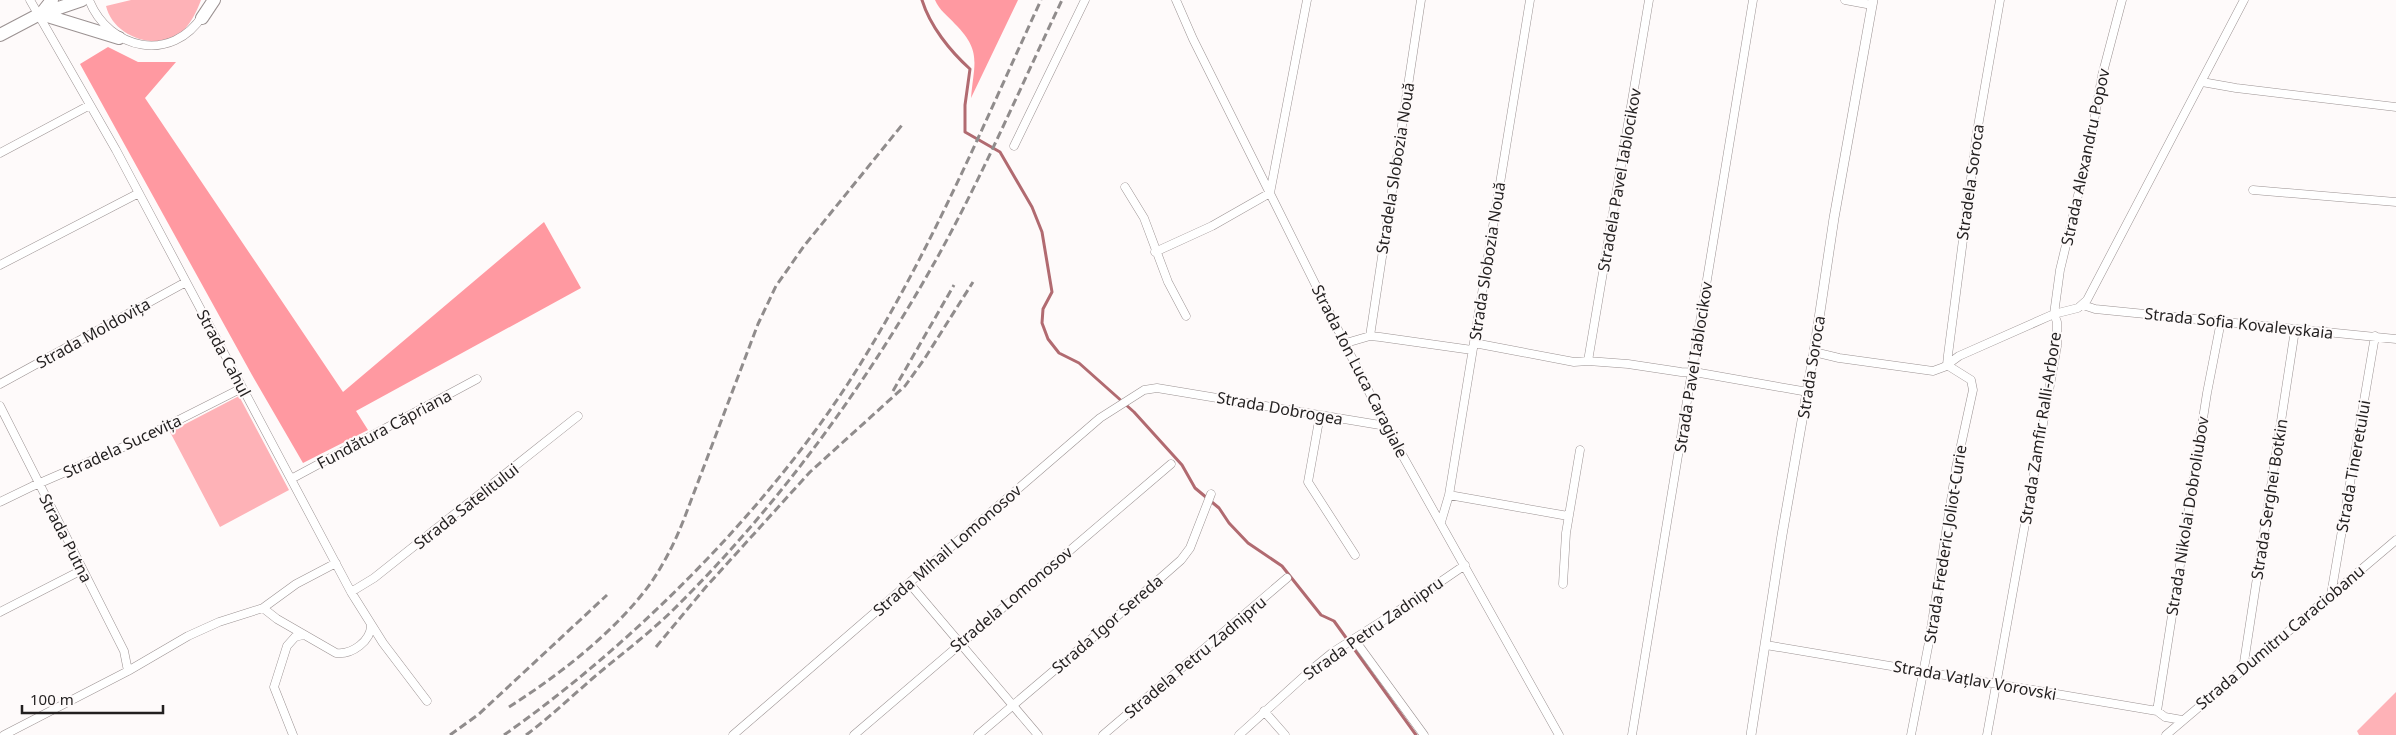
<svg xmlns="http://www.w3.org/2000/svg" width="2396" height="735" font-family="'Noto Sans',sans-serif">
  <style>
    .green { fill: #feb2b7 }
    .forest { fill: #ff99a1 }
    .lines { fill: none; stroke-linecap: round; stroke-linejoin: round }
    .stream { stroke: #b16a70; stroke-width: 3 }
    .minor-casing { stroke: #9b9292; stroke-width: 9 }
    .tertiary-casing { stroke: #9b9292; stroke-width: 10 }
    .trunk-casing { stroke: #9b9292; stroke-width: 14 }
    .minor { stroke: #fff; stroke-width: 8 }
    .tertiary { stroke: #fff; stroke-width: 9 }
    .trunk { stroke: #fff; stroke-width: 12 }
    .rail { stroke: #908c8c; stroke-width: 3; stroke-dasharray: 8 4; stroke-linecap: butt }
    .labels { text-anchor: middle; stroke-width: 4; stroke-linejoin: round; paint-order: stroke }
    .street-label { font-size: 16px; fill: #221f1f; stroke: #fefafa }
  </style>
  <rect width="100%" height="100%" fill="#fefafa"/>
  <path class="green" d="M131,0H201C197,11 190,25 181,33C155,52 113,36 106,6Z
    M239,396L289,490L220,527L170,432Z
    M2396,692V735H2359L2357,731Z"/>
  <path class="forest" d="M935,0H1018L971,98C974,63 982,51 955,24C948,16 939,10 935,0Z
    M108,47L138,62H176L145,98L343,392L544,222L581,288L356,411L368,430L303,463L252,375L80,64Z"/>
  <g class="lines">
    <path class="stream" d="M922,0C930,26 950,51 970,69L965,105V132L1000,152L1032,207L1042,232L1052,292L1043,309L1042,323L1048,339L1059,353L1079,363L1134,412L1182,465L1195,488L1219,508L1229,523L1248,543L1282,566L1321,615L1334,621L1416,735"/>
    <g class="minor-casing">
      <path id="minor" d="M30,0L116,150L351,592L383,643L427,701
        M89,0C109,50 172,64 203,15
        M1176,0L1193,39L1386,426L1559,735
        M1845,0L1872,5
        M2202,82L2236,88L2396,107
        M1014,146L1085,0
        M0,153L90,105
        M1125,187L1144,218L1168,282L1186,316
        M2253,190L2396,202
        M1155,252L1212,226L1270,193L1307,0
        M0,265L139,193
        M2083,305L2095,309L2396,339
        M1370,336L1421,0
        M1346,343L1370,336L1380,337L1472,350
        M1474,343L1574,362L1588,361L1628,364L1681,372L1700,373L1808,392
        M1814,352L1839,358L1933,371L1944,367L1959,356L2054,314L2060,270L2088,154L2102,76L2122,0
        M1588,361L1649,0
        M0,384L186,282
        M0,406L124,651L128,671
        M1320,415L1308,482L1355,555
        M291,479L477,379
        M1449,495L1568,516
        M0,502L33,486L137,441L242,388
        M1441,522L1449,495L1530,0
        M909,583L1038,735
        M1563,584L1566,533L1580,450
        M351,592L374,578L578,416
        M2331,595L2375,336
        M263,608L277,619L336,653C352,655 371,641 371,625
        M0,612L82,570
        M1354,639L1424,735
        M1766,645L2157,711L2165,717L2182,720
        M2243,669L2295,330
        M1264,711L1285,735
        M2157,711L2207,393L2221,321
        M4,735L128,671L188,636L219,622L263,608L296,584L336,563
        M293,735L274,687L287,646L295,637L303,635
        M733,735L1100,418L1144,390L1157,388L1386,426
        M854,735L1171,464
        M978,735L1090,640L1181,560L1190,548L1211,494
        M1103,735L1287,578
        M1239,735L1311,670L1333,652L1398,611L1465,565
        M1632,735L1753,0
        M1911,735L1929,642L1956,468L1973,390L1971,380L1947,365L1948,355L1977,132L2000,0
        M1987,735L2057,346V322L2054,314L2078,308L2087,300L2244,0
        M2166,735L2396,540"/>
    </g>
    <g class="tertiary-casing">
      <path id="tertiary" d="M1751,735L1782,535L1814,352L1834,218L1873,0"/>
    </g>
    <g class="trunk-casing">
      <path id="trunk" d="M52,0L41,14L119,38
        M202,18L214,0
        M0,35L38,15L82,0"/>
    </g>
    <use href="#minor" class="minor"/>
    <use href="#tertiary" class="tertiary"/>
    <use href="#trunk" class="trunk"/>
    <path class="rail" d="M893,391L954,285
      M656,647L705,588L810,472L905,386L925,358L973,282
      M509,707C558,676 616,631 650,584C664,564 675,542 684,519L758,324L776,286L804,246L902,125
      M450,735L479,714L607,595
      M504,735C632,645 761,516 847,385C925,265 981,130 1041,0
      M526,735C550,717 571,697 593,678C619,656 646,636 671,612C776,509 865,387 937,258C983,175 1021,86 1062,0"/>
  </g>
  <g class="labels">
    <g class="street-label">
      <text transform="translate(2085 157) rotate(-78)" y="6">Strada Alexandru Popov</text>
      <text transform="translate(1395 168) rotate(-81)" y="6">Stradela Slobozia Nouă</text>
      <text transform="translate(1619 180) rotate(-80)" y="6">Stradela Pavel Iablocikov</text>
      <text transform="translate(1970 182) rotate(-82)" y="6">Stradela Sorocа</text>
      <text transform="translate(1487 261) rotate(-81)" y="6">Strada Slobozia Nouă</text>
      <text transform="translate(2239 323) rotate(6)" y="6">Strada Sofia Kovalevskaia</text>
      <text transform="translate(93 333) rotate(-29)" y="6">Strada Moldovița</text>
      <text transform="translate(224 353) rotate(62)" y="6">Strada Cahul</text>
      <text transform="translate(1693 367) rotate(-81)" y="6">Strada Pavel Iablocikov</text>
      <text transform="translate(1811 367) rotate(-81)" y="6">Strada Soroca</text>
      <text transform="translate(1360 371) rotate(63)" y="6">Strada Ion Luca Caragiale</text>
      <text transform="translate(1280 408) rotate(10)" y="6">Strada Dobrogea</text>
      <text transform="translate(2040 428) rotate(-81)" y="6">Strada Zamfir Ralli-Arbore</text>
      <text transform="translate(384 429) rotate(-28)" y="6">Fundătura Căpriana</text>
      <text transform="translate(122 446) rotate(-25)" y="6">Stradela Sucevița</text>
      <text transform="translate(2353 466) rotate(-80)" y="6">Strada Tineretului</text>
      <text transform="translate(2269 499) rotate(-81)" y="6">Strada Serghei Botkin</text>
      <text transform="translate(466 506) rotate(-38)" y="6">Strada Satelitului</text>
      <text transform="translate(2187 516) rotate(-81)" y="6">Strada Nikolai Dobroliubov</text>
      <text transform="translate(66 538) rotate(63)" y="6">Strada Putna</text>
      <text transform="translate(1945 544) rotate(-81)" y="6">Strada Frederic Joliot-Curie</text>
      <text transform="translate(947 550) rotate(-41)" y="6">Strada Mihail Lomonosov</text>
      <text transform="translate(1011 599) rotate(-40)" y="6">Stradela Lomonosov</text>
      <text transform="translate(1107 624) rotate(-41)" y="6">Strada Igor Sereda</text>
      <text transform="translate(1373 628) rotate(-35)" y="6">Strada Petru Zadnipru</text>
      <text transform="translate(2280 637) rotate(-40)" y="6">Strada Dumitru Caraciobanu</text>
      <text transform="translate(1195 657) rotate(-40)" y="6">Stradela Petru Zadnipru</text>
      <text transform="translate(1975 680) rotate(10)" y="6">Strada Vațlav Vorovski</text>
    </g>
  </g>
  <path d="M22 705v8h141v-8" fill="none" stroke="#221f1f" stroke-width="2.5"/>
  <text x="30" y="705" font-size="15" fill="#221f1f" stroke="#fefafa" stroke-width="4" paint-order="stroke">100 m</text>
</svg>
